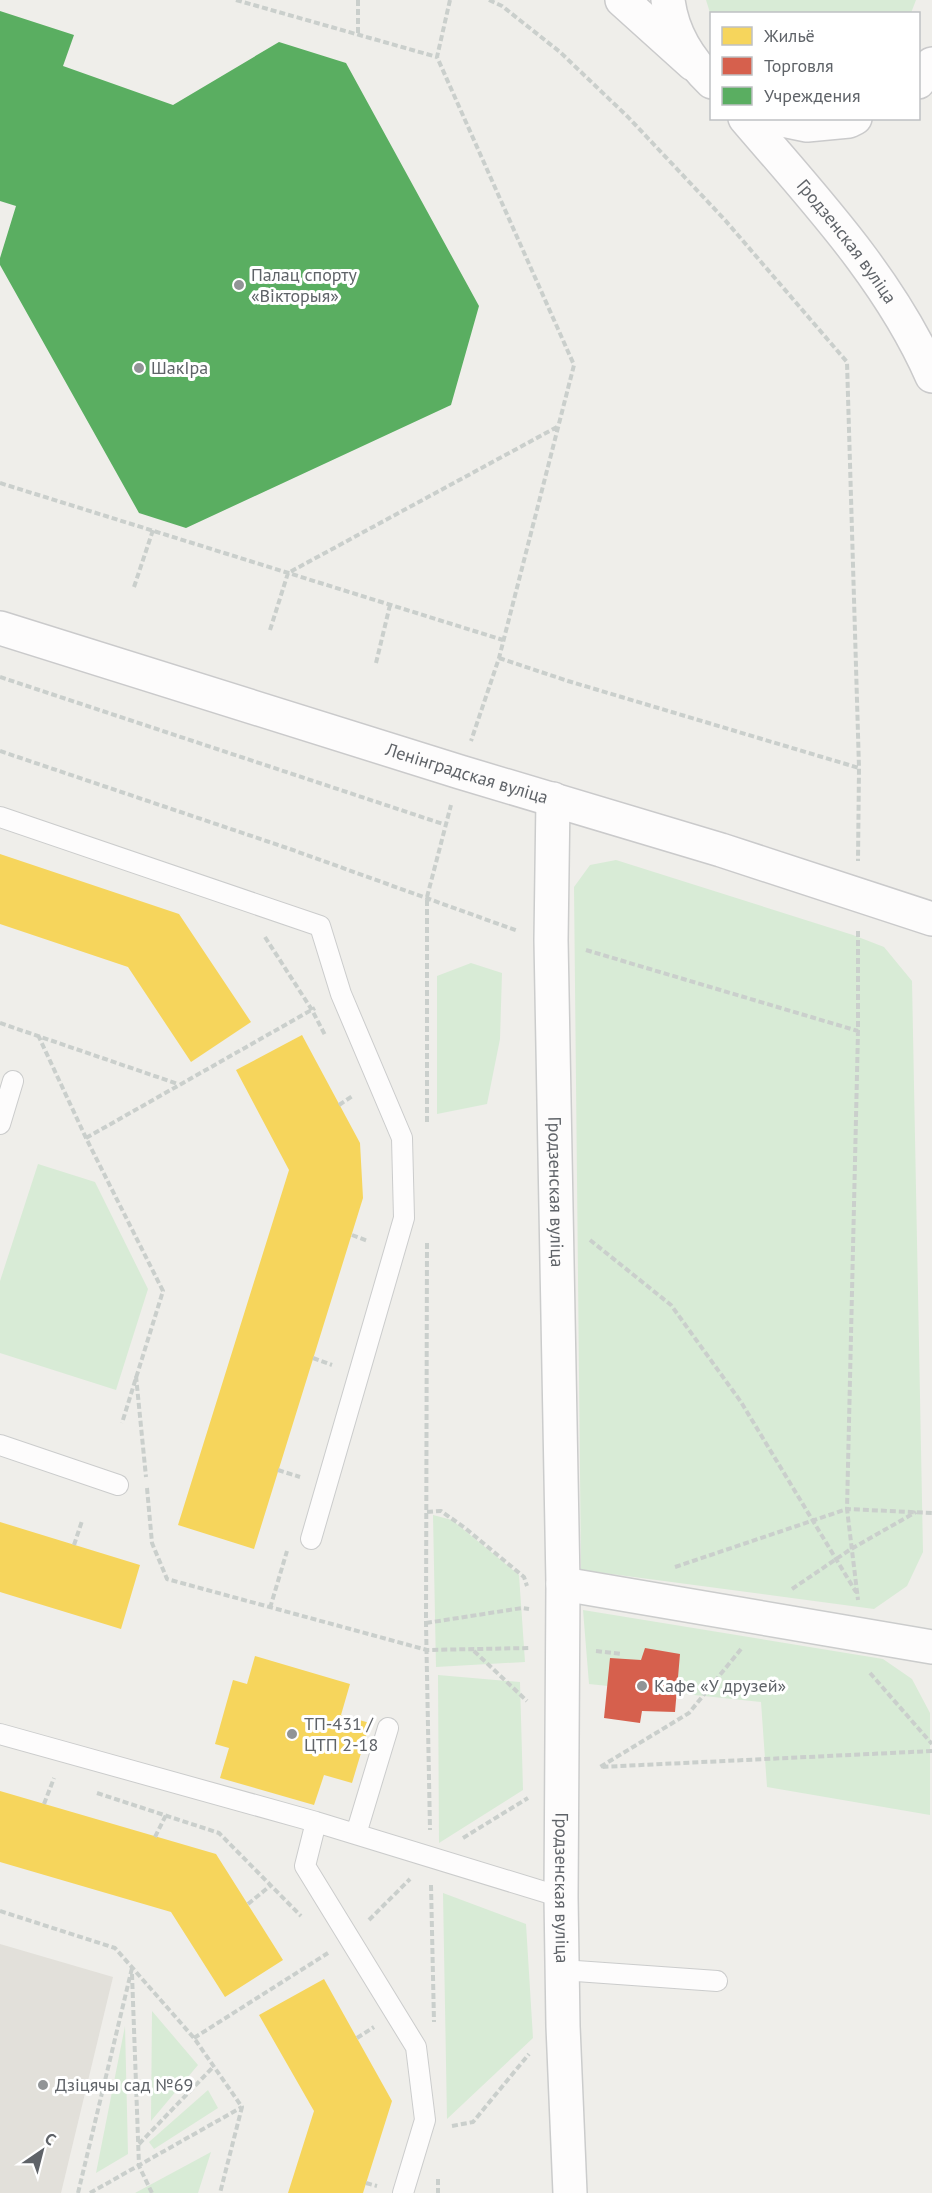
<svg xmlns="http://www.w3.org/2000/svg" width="932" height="2193" font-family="'PT Sans',sans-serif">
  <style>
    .education { fill: #e2e0da }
    .green { fill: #d8ebd6 }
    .homes { fill: #f6d55c }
    .shops { fill: #d6604d }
    .public { fill: #5aae61 }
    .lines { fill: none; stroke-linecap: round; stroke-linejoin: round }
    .service-casing { stroke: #cbcccc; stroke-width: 22 }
    .minor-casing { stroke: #cbcccc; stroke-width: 36 }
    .secondary-casing { stroke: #cacacb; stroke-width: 36 }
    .path { stroke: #cacfcc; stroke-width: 4; stroke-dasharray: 6 3; stroke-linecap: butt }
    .service { stroke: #fdfcfc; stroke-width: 20 }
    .minor { stroke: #fdfcfc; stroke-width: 33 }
    .secondary { stroke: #fdfcfc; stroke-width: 33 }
    .poi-dot { fill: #919496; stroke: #fff; stroke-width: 2 }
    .labels { text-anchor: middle; stroke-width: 6; stroke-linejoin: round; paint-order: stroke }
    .street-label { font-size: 18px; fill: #5f6368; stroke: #fff }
    .poi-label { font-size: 18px; fill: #5f6368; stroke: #fff; text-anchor: start }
  </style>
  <rect width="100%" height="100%" fill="#efeeea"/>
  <path class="education" d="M0,1944L113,1977L61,2193H0Z"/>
  <path class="green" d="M706,0H916L911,13L712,14L711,16Z
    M616,860L853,935L884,947L912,981L923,1552L907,1586L874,1609L581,1570L574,887L590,865Z
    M471,963L502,973L500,1039L487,1104L437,1114V976Z
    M38,1164L95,1182L148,1289L116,1390L0,1353V1281Z
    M433,1515L452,1520L519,1575L525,1662L436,1667Z
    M583,1610L883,1659L912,1679L930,1713V1815L767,1787L761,1702L589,1684Z
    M438,1675L520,1682L523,1790L439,1843Z
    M443,1893L526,1924L533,2038L447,2119Z
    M152,2011L198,2065L151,2121Z
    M125,2026L128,2154L96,2173Z
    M208,2090L218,2108L154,2149L149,2142Z
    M211,2152L198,2193H135Z"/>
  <path class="homes" d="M0,854L179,914L251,1022L191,1062L128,967L0,924Z
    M302,1035L360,1143L363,1198L254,1549L178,1525L289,1170L236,1070Z
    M0,1522L140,1565L121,1629L0,1592Z
    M255,1656L350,1684L341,1715L370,1723L352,1783L324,1775L314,1805L220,1778L229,1748L215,1744L233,1680L247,1684Z
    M0,1791L216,1854L283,1960L225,1997L171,1912L0,1862Z
    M324,1979L392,2101L363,2193H288L314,2111L259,2015Z"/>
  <path class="shops" d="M645,1648L680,1654L675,1712L642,1711L640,1723L604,1718L610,1658L641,1660Z"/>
  <path class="public" d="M0,11L74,35L63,66L173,105L279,42L346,63L479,306L451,405L186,528L139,513L0,265V258L16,206L0,201Z"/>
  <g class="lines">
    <g class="service-casing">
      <path id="service" d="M0,817L320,926L341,994L402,1138L404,1218L311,1539
        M0,1124L13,1081
        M0,1445L118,1485
        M0,1734L316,1822L561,1897
        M316,1822L305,1866L416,2047L425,2120L403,2193
        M356,1834L388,1728
        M562,1970L717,1981"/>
    </g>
    <g class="minor-casing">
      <g id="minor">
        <path id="s1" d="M553,799L551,940L563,1584L561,1897L563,2026L570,2193"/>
        <path d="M563,1584L932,1647"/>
      </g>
    </g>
    <g class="secondary-casing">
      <g id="secondary">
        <path d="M622,0L693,64"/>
        <path d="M668,0C672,33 688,59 712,82"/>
        <path d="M918,82L932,64"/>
        <path id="s2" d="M745,118C814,199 889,278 932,376"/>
        <path d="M773,118L807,125L849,121L855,118"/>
        <path id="s3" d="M0,628L460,772L721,850L932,919"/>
      </g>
    </g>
    <path class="path" d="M236,0L437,57
      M358,0V34
      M450,0L437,57L574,365L499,658L471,741
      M489,0L502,6L560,52L628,117L725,220L847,362L859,768L858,861
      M0,483L503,640
      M134,587L153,530
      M270,630L288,573L557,427
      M499,658L568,681L859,768
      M376,663L390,605
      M0,677L446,825
      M0,751L290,849L518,931
      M858,931V1031L847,1509L932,1513
      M265,937L312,1010L325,1035
      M586,950L858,1031
      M0,1023L178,1084
      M38,1035L86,1138L163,1291L122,1423
      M339,1105L354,1095
      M427,1122V897L451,805
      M86,1138L315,1008
      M352,1235L368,1241
      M590,1240L671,1305L741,1402L856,1592
      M427,1243L426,1623L430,1830
      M313,1358L332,1365
      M136,1376L146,1477
      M278,1470L300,1477
      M147,1488L152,1543L167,1579L427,1650L529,1648
      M427,1512L441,1511L465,1528L524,1577L527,1586
      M74,1545L82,1521
      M675,1567L847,1509L858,1600
      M792,1589L851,1549L916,1512
      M270,1608L287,1551
      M426,1623L522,1608L529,1609
      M741,1649L689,1713L600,1767L932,1751
      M474,1651L527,1701
      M596,1651L622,1654
      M870,1673L932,1744
      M97,1793L219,1833L301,1916
      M44,1804L54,1778
      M155,1837L166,1815
      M463,1838L528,1798
      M431,1885L434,2022
      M248,1904L270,1886
      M0,1911L115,1948L194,2038L242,2107L220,2193
      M369,1920L410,1879
      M132,1974L139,2166L152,2193
      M194,2038L328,1953
      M357,2038L374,2027
      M452,2126L473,2122L529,2054
      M139,2144L214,2066
      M438,2179V2193
      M366,2183L377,2186
      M78,2193L132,1968
      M90,2193L242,2107"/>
    <use href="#service" class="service"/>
    <use href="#minor" class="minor"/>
    <use href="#secondary" class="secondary"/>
  </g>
  <g class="poi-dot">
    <circle cx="239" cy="285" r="6"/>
    <circle cx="139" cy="368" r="6"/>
    <circle cx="642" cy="1686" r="6"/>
    <circle cx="292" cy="1734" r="6"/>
    <circle cx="43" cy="2085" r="6"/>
  </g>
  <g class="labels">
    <g class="street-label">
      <text dy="6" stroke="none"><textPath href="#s2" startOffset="160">Гродзенская вуліца</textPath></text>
      <text dy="6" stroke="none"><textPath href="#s3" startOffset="489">Ленінградская вуліца</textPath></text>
      <text dy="6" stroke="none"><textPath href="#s1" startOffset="393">Гродзенская вуліца</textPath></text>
      <text dy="6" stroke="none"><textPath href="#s1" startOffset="1089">Гродзенская вуліца</textPath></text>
    </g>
    <g class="poi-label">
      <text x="251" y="281">Палац спорту<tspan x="251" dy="21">«Вікторыя»</tspan></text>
      <text x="151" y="374">ШакІра</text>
      <text x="654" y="1692">Кафе «У друзей»</text>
      <text x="304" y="1730">ТП-431 /<tspan x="304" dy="21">ЦТП 2-18</tspan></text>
      <text x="55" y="2091">Дзіцячы сад №69</text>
    </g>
  </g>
  <rect x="710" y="12" width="210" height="108" fill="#ffffff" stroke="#bfc1c3" stroke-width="1.5"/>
  <rect x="722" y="27" width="30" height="18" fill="#f6d55c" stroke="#bfc1c3" stroke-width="1.5"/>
  <text x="764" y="42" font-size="18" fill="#5f6368">Жильё</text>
  <rect x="722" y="57" width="30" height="18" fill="#d6604d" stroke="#bfc1c3" stroke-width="1.5"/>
  <text x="764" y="72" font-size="18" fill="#5f6368">Торговля</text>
  <rect x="722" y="87" width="30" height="18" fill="#5aae61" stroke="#bfc1c3" stroke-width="1.5"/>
  <text x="764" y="102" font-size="18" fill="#5f6368">Учреждения</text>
  <g transform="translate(42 2151) rotate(35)" stroke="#ffffff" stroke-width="4.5" paint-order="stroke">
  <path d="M0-4.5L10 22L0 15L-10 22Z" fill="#5f6368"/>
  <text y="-9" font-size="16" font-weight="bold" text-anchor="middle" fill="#5f6368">С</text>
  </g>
</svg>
